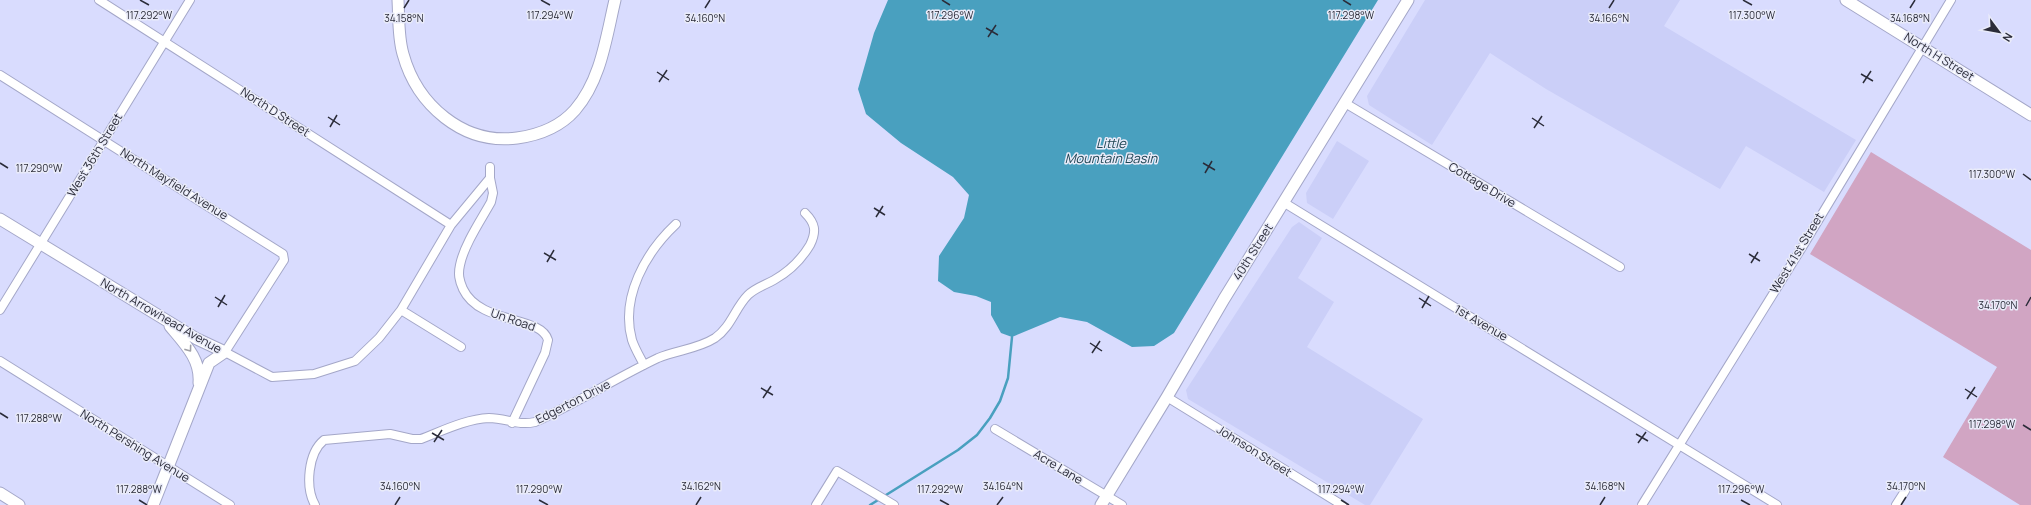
<svg xmlns="http://www.w3.org/2000/svg" width="2031" height="505" font-family="Manrope,sans-serif">
  <style>
    .built { fill: #cbcff8 }
    .green { fill: #d1a5c3 }
    .water { fill: #49a0bf }
    .lines { fill: none; stroke-linecap: round; stroke-linejoin: round }
    .stream { stroke: #49a0bf; stroke-width: 2.5 }
    .street-casing { stroke: #a4a7c8; stroke-width: 10 }
    .secondary-casing { stroke: #a4a7c8; stroke-width: 13 }
    .street { stroke: #fff; stroke-width: 8 }
    .secondary { stroke: #fff; stroke-width: 11 }
    .oneway { stroke: #a0a0a6 }
    .ticks { fill: none; stroke: #2b2c39; stroke-width: 1.5 }
    .labels { text-anchor: middle; stroke-width: 3; stroke-linejoin: round; paint-order: stroke }
    .street-label { font-size: 12px; fill: #2b2c39; stroke: #e9ebf9 }
    .water-label { font-size: 13px; font-style: italic; fill: #204755; stroke: #e9ebf9 }
    .ticks-label { font-size: 10px; text-anchor: middle; fill: #2b2c39; stroke: #e9ebf9; stroke-width: 3; stroke-linejoin: round; paint-order: stroke }
  </style>
  <rect width="100%" height="100%" fill="#d9dcfe"/>
  <path class="built" d="M1425,0H1680L1664,26L1856,140L1824,192L1746,146L1720,189L1546,89L1490,53L1432,145L1369,105L1367,96Z
    M1337,141L1369,161L1333,219L1307,203L1306,193Z
    M1299,222L1322,238L1298,278L1334,302L1307,347L1423,419L1370,505H1365L1188,399L1186,390L1292,227Z"/>
  <path class="green" d="M1871,152L2031,250V505H2020L1943,457L1997,367L1810,254Z"/>
  <path class="water" d="M888,0H1378L1174,333L1154,346L1132,347L1087,322L1060,317L1012,337L1001,333L991,315V302L976,296L954,292L938,281L939,256L964,218L969,195L953,177L901,143L866,114L858,89L874,33Z"/>
  <g class="lines">
    <path class="stream" d="M870,505L958,450L977,435L990,418L1000,401L1008,378L1012,337"/>
    <g class="street-casing">
      <path id="street" d="M99,0L451,225
        M0,75L283,254L284,260L282,263L225,352L272,377L314,374L355,361L379,338L401,310L451,225L490,178V167
        M1345,103L1620,267
        M490,178L493,193L491,202C481,220 464,245 460,265C458,274 459,280 463,289C480,325 541,315 548,340L545,353L512,423
        M1283,202L1777,505
        M0,310L190,0
        M401,310L461,347
        M0,361L230,505
        M644,365C640,357 635,349 632,340C620,297 646,252 676,224
        M1167,397L1342,505
        M995,429L1122,505
        M315,505C305,487 308,453 324,440L390,434L412,439H421C442,431 466,419 489,418C506,418 518,426 535,422C577,403 616,378 658,358C677,350 698,349 715,338C731,327 735,308 748,295C755,288 765,285 774,280C790,271 801,260 810,245C817,231 815,223 805,213
        M816,505L837,471L894,505
        M1642,505L1801,249L1951,0
        M1896,505L1905,491"/>
    </g>
    <g class="secondary-casing">
      <path id="secondary" d="M398,0C399,18 398,37 403,54C417,105 463,145 517,138C539,135 560,127 575,110C601,80 606,38 615,0
        M1846,0L2031,115
        M0,219L197,339L225,352
        M170,326C184,343 201,359 199,383
        M0,493L19,505
        M153,505L209,363L225,352
        M1101,505L1167,397L1224,299L1408,0"/>
    </g>
    <use href="#street" class="street"/>
    <use href="#secondary" class="secondary"/>
  </g>
  <defs><path id="oneway-chevron" d="M-2-3.5L2.5 0L-2 3.5" fill="none" stroke-width="1.6" stroke-linecap="round" stroke-linejoin="round"/></defs>
  <use class="oneway" href="#oneway-chevron" transform="translate(189 349) rotate(54)"/>
  <path class="ticks" d="M140,0L149,5M541,0L550,5M942,0L950,5M1343,0L1351,5M1743,0L1752,5M404,8L409,0M705,8L710,0M1609,8L1614,0M1910,8L1915,0M986,28L998,35M988,37L996,25M657,72L669,80M1861,74L1873,81M659,82L667,70M1863,83L1871,71M328,117L340,125M1532,118L1544,126M330,127L337,115M1534,128L1542,116M0,163L8,168M1203,163L1215,170M1205,173L1212,161M2023,174L2031,180M874,208L885,215M876,217L883,206M544,253L556,260M1749,254L1760,261M547,262L554,250M1751,263L1758,252M215,297L227,305M1419,298L1431,306M2026,306L2031,297M218,307L225,295M1422,308L1429,296M1090,343L1102,351M1092,353L1100,341M761,388L773,395M1965,389L1977,397M763,398L771,386M1967,399L1975,387M0,413L8,418M2023,425L2031,430M432,433L444,440M1636,434L1648,441M434,442L442,430M1638,443L1646,432M139,500L147,505M539,500L548,505M940,500L949,505M1341,500L1349,505M1741,500L1750,505M395,505L400,497M696,505L701,497M997,505L1003,497M1600,505L1605,497M1901,505L1906,497"/>
  <g class="labels">
    <g class="street-label">
      <text transform="translate(1939 57) rotate(32)" y="4">North H Street</text>
      <text transform="translate(275 112) rotate(33)" y="4">North D Street</text>
      <text transform="translate(95 155) rotate(-59)" y="4">West 36th Street</text>
      <text transform="translate(174 184) rotate(32)" y="4">North Mayfield Avenue</text>
      <text transform="translate(1482 185) rotate(31)" y="4">Cottage Drive</text>
      <text transform="translate(1253 252) rotate(-58)" y="4">40th Street</text>
      <text transform="translate(1797 253) rotate(-59)" y="4">West 41st Street</text>
      <text transform="translate(161 316) rotate(30)" y="4">North Arrowhead Avenue</text>
      <text transform="translate(513 320) rotate(19)" y="4">Un Road</text>
      <text transform="translate(1481 323) rotate(30)" y="4">1st Avenue</text>
      <text transform="translate(573 402) rotate(-27)" y="4">Edgerton Drive</text>
      <text transform="translate(135 446) rotate(32)" y="4">North Pershing Avenue</text>
      <text transform="translate(1254 451) rotate(32)" y="4">Johnson Street</text>
      <text transform="translate(1058 467) rotate(31)" y="4">Acre Lane</text>
    </g>
    <g class="water-label">
      <text x="1111" y="148">Little<tspan x="1111" dy="15">Mountain Basin</tspan></text>
    </g>
  </g>
  <g class="ticks-label">
    <text x="149" y="19">117.292°W</text>
    <text x="550" y="19">117.294°W</text>
    <text x="950" y="19">117.296°W</text>
    <text x="1351" y="19">117.298°W</text>
    <text x="1752" y="19">117.300°W</text>
    <text x="404" y="22">34.158°N</text>
    <text x="705" y="22">34.160°N</text>
    <text x="1609" y="22">34.166°N</text>
    <text x="1910" y="22">34.168°N</text>
    <text x="39" y="172">117.290°W</text>
    <text x="1992" y="178">117.300°W</text>
    <text x="1998" y="309">34.170°N</text>
    <text x="39" y="422">117.288°W</text>
    <text x="1992" y="428">117.298°W</text>
    <text x="400" y="490">34.160°N</text>
    <text x="701" y="490">34.162°N</text>
    <text x="1003" y="490">34.164°N</text>
    <text x="1605" y="490">34.168°N</text>
    <text x="1906" y="490">34.170°N</text>
    <text x="139" y="493">117.288°W</text>
    <text x="539" y="493">117.290°W</text>
    <text x="940" y="493">117.292°W</text>
    <text x="1341" y="493">117.294°W</text>
    <text x="1741" y="493">117.296°W</text>
  </g>
  <g transform="translate(1999 32) rotate(122)" stroke="#e9ebf9" stroke-width="3" paint-order="stroke">
  <path d="M0-3L7 15L0 10L-7 15Z" fill="#2b2c39"/>
  <text y="-6" font-size="11" font-weight="bold" text-anchor="middle" fill="#2b2c39">N</text>
  </g>
</svg>
